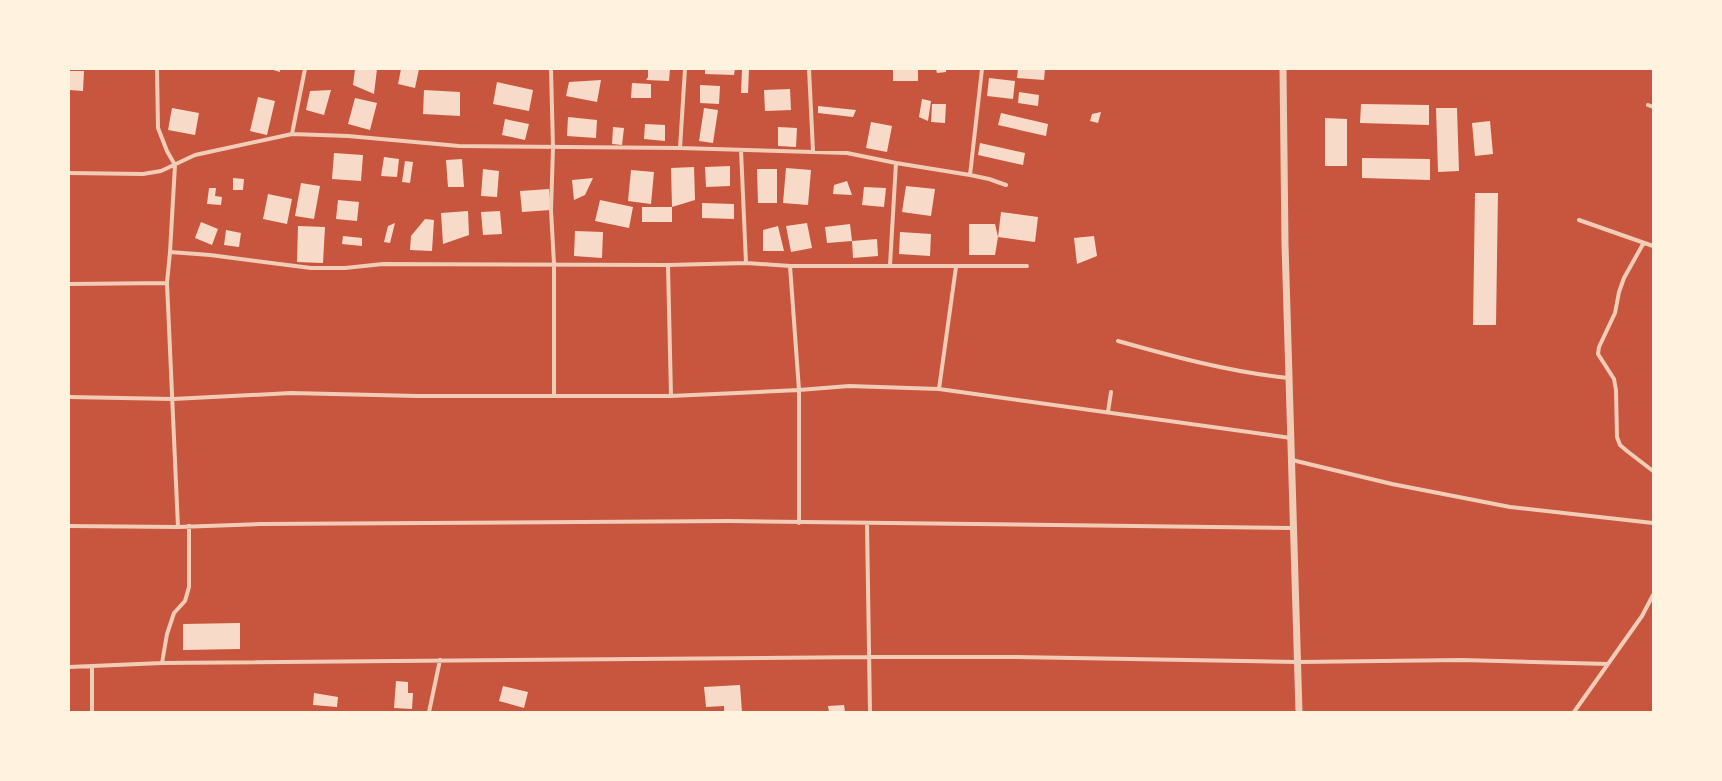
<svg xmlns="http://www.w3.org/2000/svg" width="1722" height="781" font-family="Raleway,sans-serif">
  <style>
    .building { fill: #f7dbc8 }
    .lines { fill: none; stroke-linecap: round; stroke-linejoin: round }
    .minor { stroke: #f1ccb7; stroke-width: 4 }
    .tertiary { stroke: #f1ccb7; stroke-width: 7 }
  </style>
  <rect width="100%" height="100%" fill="#c8553d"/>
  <path class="building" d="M270,69H280V72Z
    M355,69H377L374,94L353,85Z
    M401,69H419L415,88L398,84Z
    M648,69H670L669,81L646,80L648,77Z
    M705,69H735L734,75L705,74Z
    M742,69H749L748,93H741Z
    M893,69H918V81H893Z
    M936,69H946V72L937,73Z
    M1018,69H1045L1044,80L1017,78Z
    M69,71H84L83,91L69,90Z
    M989,78L1015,81L1013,99L987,96Z
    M601,80L597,102L566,96L569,82Z
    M497,82L533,90L529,111L493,104Z
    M632,83L651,84V98H631Z
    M700,85L720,86L719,104L700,103Z
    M790,89L791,110L765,111L764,90Z
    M331,90L324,115L306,110L310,91Z
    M424,90L460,92V116L423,114Z
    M1019,92L1039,95L1038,106L1018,103Z
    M258,97L275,101L267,135L250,131Z
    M355,98L377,103L370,130L348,124Z
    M922,99L931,101L928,121L919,117Z
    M932,104H946L945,123L931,122Z
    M1361,104L1429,105V125L1360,123Z
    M818,106L856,110L853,117L818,113Z
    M172,108L199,113L195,135L168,130Z
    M704,108L718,110L713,143L699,141Z
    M1436,108H1457L1459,171L1438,172Z
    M1101,112L1098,123L1090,121L1092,114Z
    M1001,113L1048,124L1046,136L998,125Z
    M568,117L597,120L596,138L567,136Z
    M1325,118L1347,119V166H1325Z
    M505,119L529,124L525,140L502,135Z
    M1490,121L1493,154L1475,156L1472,123Z
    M871,122L892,126L887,152L866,148Z
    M645,124L665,125V141L644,139Z
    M613,127L624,128L622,145L612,144Z
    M778,127L797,128L796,147L778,146Z
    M980,143L1025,153L1023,165L978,155Z
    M334,153L363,155L361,181L332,179Z
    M384,157L399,159L397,177L381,176Z
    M1362,158L1430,159V180L1362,178Z
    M462,159L464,187H448L446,160Z
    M405,161L413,162L410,183L402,182Z
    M730,166V186L706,187L705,167Z
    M694,167L695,200L672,207V222H642V207H672L671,168Z
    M786,168L811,170L808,205L783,203Z
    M483,169L499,171L497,197L481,196Z
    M757,169H777V203H758Z
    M631,170L654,172L651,204L628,201Z
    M233,178L244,179L243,190H233Z
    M593,178L585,195L574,200L572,180Z
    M847,181L852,195L833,194L834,185Z
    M301,183L320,186L314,219L295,216Z
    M906,186L935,189L931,216L902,212Z
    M864,187L886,188L884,207L862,205Z
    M209,188H216L215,196L222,197L221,205L207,204Z
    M549,189L551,210L522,212L520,191Z
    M1475,193H1498L1496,325H1473Z
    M268,194L292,199L287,224L263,219Z
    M338,200L359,202L357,221L336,219Z
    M600,200L633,207L629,228L595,221Z
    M702,203L734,204V219L702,218Z
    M468,211L469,235L443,244L441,213Z
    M500,211L502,234L483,235L481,212Z
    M1001,212L1038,217L1035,242L998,237Z
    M425,219L434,220L432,251L410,250L411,236Z
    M201,222L218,229L212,245L195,238Z
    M395,223L390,243L384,242L388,226Z
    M807,223L812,248L791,252L786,226Z
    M850,224L852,241L827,243L825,227Z
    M969,224H995L998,237L995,255H969Z
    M298,226L325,227L323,263L297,262Z
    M778,226L784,251H763V230Z
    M226,230L241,233L239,247L224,245Z
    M575,231L603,232L602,258L574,256Z
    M900,232L931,234L930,256L899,254Z
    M343,236L362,238V246L342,244Z
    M1094,236L1097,256L1077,264L1074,238Z
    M877,239L878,256L853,258L852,241Z
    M240,623V649L183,650V624Z
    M396,681L408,682V693H413L412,709L394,708Z
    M740,685L742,712H724V706L706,707L704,687Z
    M503,686L528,692L524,708L499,701Z
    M314,693L338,697L337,707L313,705Z
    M844,705L845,712H829L828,706Z"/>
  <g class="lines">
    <path class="minor" d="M157,69L158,128L167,151L175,165L170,252L167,283L178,527
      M551,69L553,148L551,210L554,264V395
      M809,69L813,151
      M1648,105L1653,107
      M292,134L305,69
      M680,148L685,69
      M741,150L746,263
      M69,173L143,174L161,171L195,155L292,134L348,136L459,146L680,148L847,153L896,163L970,175L989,179L1006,185
      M970,175L982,69
      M1579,220L1653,246
      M1643,244L1624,278L1619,292L1615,313L1599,347L1598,354L1614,379L1616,390L1617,437L1620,445L1627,451L1653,471
      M170,252L210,255L311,268H345L383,264L668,265L746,263L790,266H1027
      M668,265L671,396
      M890,265L896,163
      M790,266L799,390V523
      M69,284L167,283
      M1118,341C1175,357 1230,372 1289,378
      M939,389L956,267
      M69,397L173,399L291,393L418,396H671L799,390L849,386L939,389L1291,438
      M1108,412L1111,392
      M1292,460L1392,484L1510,507L1653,523
      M867,524L870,712
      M69,526L178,527L260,524L729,521L1292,528
      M162,663L167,634L174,613L185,601L189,587V526
      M69,667L162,663L868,657H1016L1299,662L1462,660L1608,664
      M92,667V712
      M429,712L440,660
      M1574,712L1642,616L1653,595"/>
    <path class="tertiary" d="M1283,69L1285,244L1299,712"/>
  </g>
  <rect width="1722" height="781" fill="none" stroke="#fff3e0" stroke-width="140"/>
</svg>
